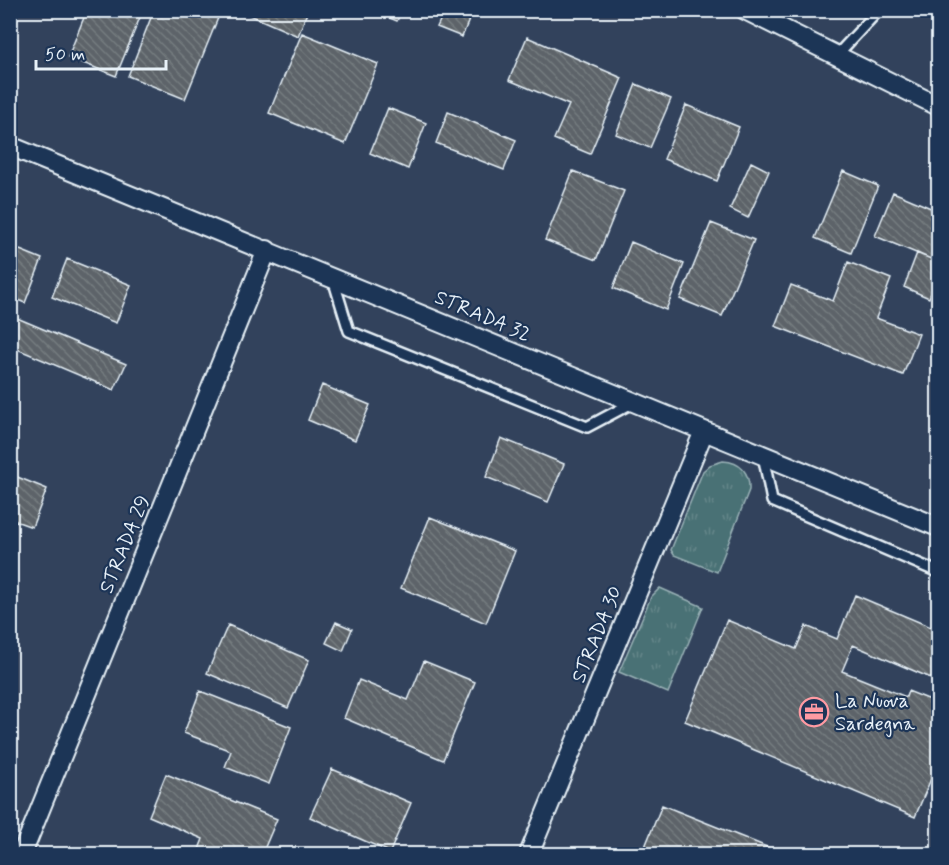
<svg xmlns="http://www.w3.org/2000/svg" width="949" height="865" font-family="Mynerve,sans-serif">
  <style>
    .built { fill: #30435c }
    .grass { fill: url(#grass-tufts); stroke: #99b1b6; stroke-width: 1.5 }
    .building { fill: url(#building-back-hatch); stroke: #e8f1f8; stroke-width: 1.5 }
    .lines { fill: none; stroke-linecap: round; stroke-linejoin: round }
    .service-casing { stroke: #e8f1f8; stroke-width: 14 }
    .minor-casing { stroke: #e8f1f8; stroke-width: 22 }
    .service { stroke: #1d3557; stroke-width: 9 }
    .minor { stroke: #1d3557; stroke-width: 18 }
    .labels { text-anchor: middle; stroke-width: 4.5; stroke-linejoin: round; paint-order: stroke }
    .street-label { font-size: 20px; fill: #e8f1f8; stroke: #1d3557 }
    .poi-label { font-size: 20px; fill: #e8f1f8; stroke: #1d3557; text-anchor: start }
  </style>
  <defs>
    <pattern id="grass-tufts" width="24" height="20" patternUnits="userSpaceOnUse" patternTransform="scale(1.5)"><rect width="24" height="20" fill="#4a7175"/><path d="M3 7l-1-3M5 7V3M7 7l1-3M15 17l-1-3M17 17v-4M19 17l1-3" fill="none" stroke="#648689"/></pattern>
    <pattern id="building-back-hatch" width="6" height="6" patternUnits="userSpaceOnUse" patternTransform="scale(1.5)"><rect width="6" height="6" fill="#5d6469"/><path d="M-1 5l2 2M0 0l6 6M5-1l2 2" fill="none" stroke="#747b7f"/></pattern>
  </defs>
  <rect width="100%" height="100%" fill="#1d3557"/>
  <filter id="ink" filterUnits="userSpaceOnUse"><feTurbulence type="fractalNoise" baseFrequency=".0167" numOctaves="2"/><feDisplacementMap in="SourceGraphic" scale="12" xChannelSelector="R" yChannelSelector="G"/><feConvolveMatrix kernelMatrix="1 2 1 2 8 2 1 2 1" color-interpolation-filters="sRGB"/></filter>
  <g filter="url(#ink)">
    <path class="built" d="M11,11H938V854H11Z"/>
    <path class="grass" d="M723,461C741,462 750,473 749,490L717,572L674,555L671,550L703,471L710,465Z
      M660,588L703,607L668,693L619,672L651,597Z"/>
    <path class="building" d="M87,10H143L116,76L68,57Z
      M154,10H200L218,18L185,99L128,76Z
      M238,10H308L298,36Z
      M371,10H402L397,21Z
      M445,10H473L462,37L437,27Z
      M302,33L378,64L345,144L269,113Z
      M527,37L622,78L590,154L554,139L569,105L509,80Z
      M636,84L671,99L650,148L616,134Z
      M686,105L739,127L717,181L664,159Z
      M388,108L426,123L408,169L370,153Z
      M448,112L516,140L504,170L436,143Z
      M751,162L769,171L748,218L730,209Z
      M573,171L624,191L596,260L545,240Z
      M843,171L878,186L851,253L815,238Z
      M893,192L938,211V262L875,236Z
      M711,223L754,240L722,316L680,299Z
      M631,242L684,264L666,310L613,288Z
      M10,246L42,259L25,303L10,297Z
      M917,253L938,262V275L929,298L904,287Z
      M67,259L131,285L116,323L52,297Z
      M848,262L891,279L876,318L919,334L903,375L775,326L791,285L833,301Z
      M10,315L126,364L114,390L10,346Z
      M322,385L370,405L355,440L308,420Z
      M501,438L564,464L548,502L486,477Z
      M10,474L47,489L32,527L10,519Z
      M430,517L515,551L486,623L401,588Z
      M855,595L938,630V681L853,645L842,671L906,697L908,691L938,703V762L915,817L685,721L727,620L796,649L806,626L837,639Z
      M336,622L352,629L343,651L326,643Z
      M228,625L309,660L288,708L207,673Z
      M424,661L475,682L443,760L344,718L359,680L408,700Z
      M200,691L291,727L269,784L225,767L231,751L184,733Z
      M332,769L411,803L390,852L310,817Z
      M166,774L277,819L262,854H204L198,852L203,839L149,816Z
      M662,805L777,851L775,854H642Z"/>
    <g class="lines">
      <g class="service-casing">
        <path id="service" d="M836,56L879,10
          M333,279L349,331L587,427L634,402
          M763,455L772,501L938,572"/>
      </g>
      <g class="minor-casing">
        <path id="minor" d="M745,10L938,106
          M10,146L938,527
          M22,854L267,250
          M529,854L704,431"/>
      </g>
      <use href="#service" class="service"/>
      <use href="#minor" class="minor"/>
    </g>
  </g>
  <defs>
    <g id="office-ring" transform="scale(1.5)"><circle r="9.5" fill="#1d3557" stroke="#ff9aa2" stroke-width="1.5"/><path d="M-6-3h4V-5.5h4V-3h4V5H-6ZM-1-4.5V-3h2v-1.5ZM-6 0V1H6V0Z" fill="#ff9aa2"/></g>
  </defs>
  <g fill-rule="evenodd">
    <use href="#office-ring" x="814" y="712"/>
  </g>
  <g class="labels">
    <g class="street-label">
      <text transform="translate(483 315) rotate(23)" y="7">STRADA 32</text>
      <text transform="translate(124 544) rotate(-68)" y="7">STRADA 29</text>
      <text transform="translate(596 634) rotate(-68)" y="7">STRADA 30</text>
    </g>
    <g class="poi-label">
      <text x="835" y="707">La Nuova<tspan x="835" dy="23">Sardegna</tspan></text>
    </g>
  </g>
  <rect width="949" height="865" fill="none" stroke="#1d3557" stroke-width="36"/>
  <rect x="18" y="18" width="913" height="829" fill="none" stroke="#e8f1f8" stroke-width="2" filter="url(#ink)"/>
  <path d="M36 60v9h130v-9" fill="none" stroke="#e8f1f8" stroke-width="3"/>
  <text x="45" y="60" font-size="18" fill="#e8f1f8" stroke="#1d3557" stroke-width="4.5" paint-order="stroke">50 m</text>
</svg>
